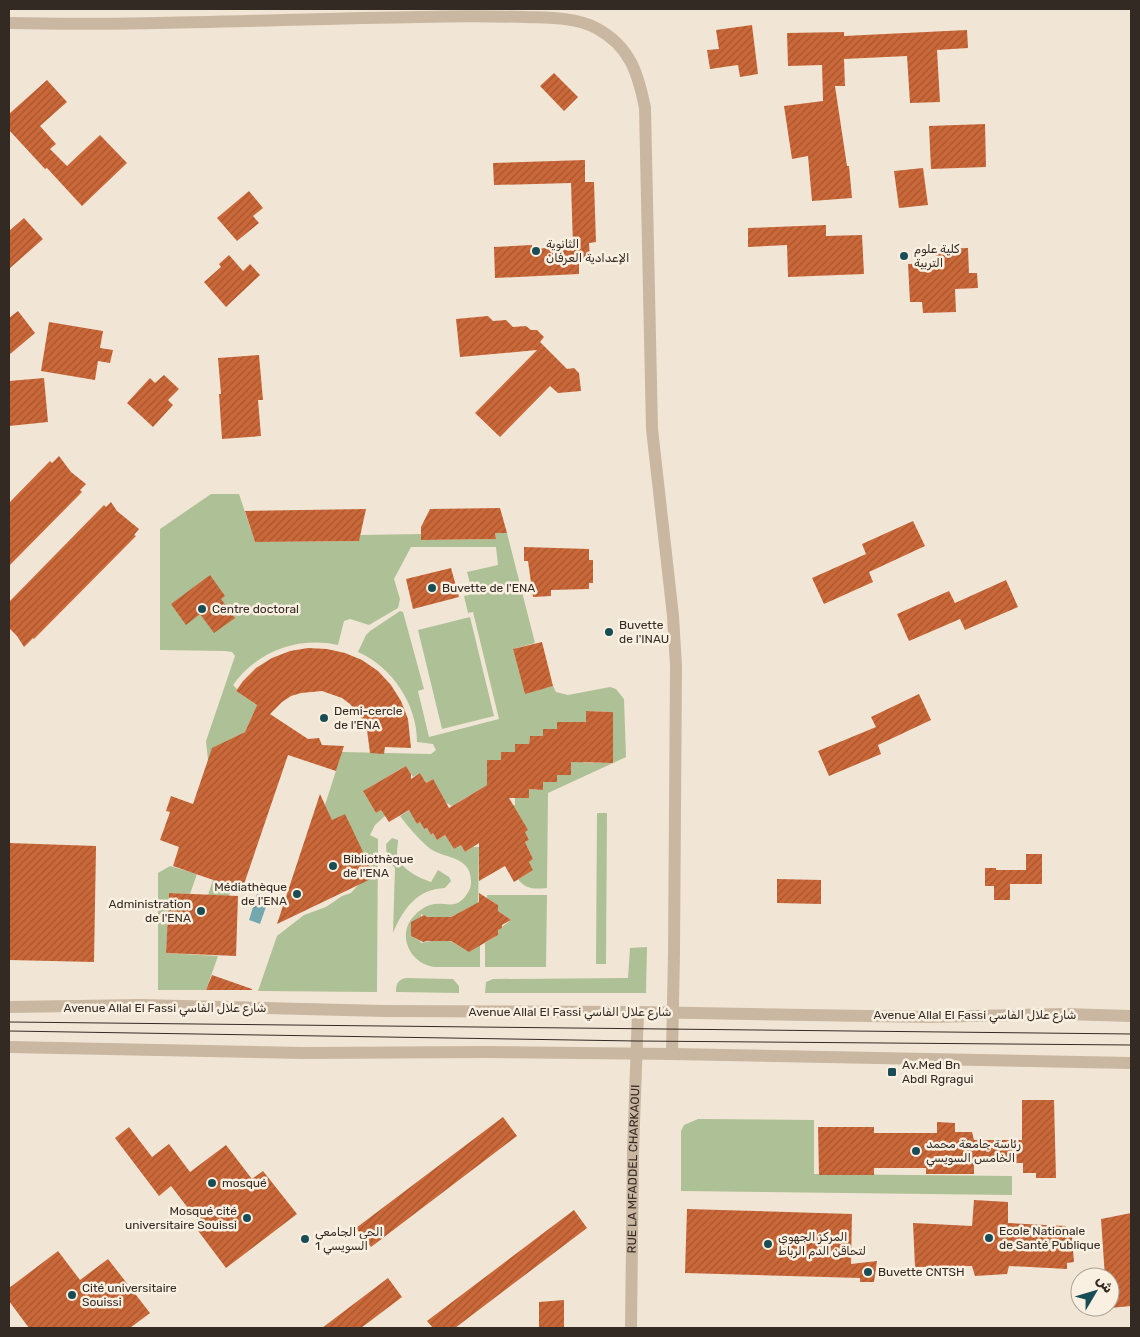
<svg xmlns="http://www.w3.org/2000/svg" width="1140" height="1337" font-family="Rubik,'Noto Sans Arabic',sans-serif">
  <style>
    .grass { fill: #aec095 }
    .water { fill: url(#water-ripples) }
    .building { fill: url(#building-hatch) }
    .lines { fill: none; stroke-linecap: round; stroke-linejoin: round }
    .minor { stroke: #c9b7a1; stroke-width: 12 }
    .tram { stroke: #332a24; stroke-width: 1 }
    .poi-dot { fill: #194d55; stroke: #f9f0e1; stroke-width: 2 }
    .labels { text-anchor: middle; stroke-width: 5; stroke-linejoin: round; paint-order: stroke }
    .poi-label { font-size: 12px; fill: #332a24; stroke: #f9f0e1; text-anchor: start }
    .street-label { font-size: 12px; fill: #332a24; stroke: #f9f0e1 }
  </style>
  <defs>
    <pattern id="water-ripples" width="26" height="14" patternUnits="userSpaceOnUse" patternTransform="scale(1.25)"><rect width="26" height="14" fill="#73a8af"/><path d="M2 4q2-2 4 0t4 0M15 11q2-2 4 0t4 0" fill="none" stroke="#5f898e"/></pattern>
    <pattern id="building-hatch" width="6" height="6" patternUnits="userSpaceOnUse" patternTransform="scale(1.25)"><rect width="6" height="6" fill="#cb6839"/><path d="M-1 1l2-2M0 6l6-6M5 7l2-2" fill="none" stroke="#a55630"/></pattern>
  </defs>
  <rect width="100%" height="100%" fill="#f1e6d5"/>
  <path class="grass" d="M211,494H239L255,542L358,541L360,535L421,534L422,540L496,539L495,533H507L535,643L513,649L525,693L553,686L556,692L568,695L610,687L616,689L624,699L626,757L548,793L547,888C535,889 526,890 518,879L533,870L529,862L533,859L525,842L529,840L525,832L528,830L501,805H515V798L529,789L543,790V782H557V775H571V758L585,763H612L613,712L586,711V722H558L557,729H543V736H530L529,744H516L515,752L501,760H488L487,785L452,806L433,796V779L426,783L420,773L413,777L406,766L363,791L376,813L381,810L385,816L375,825L370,835L378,839L377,992L258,991L277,936L304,915L326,907L342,896L351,893L359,884L325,805L342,752L431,754L436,750L433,744L417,742C417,704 392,667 358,652L366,635L370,631L400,611L403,612L424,689L418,691L429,737L499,719L473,612L468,613L464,596L473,594L467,572L498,565L496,547H411L394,579L400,599L398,608L369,625L350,619L344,621L338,645C298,636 256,652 233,685L237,689L236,691L257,705L245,732L229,740L208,760L206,741L235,656L232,652L225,651L160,650V529Z
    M470,617L494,716L442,729L418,630Z
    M411,809L417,824L420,822L424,829L427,828L431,835L433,833L437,840L445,835L454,849L461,845L465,852L473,847H479L478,911L466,909L445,920V917H427L421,914V917L411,922V936L420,941L421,943L445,938L466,950L480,942V967C466,967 452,967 438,967C412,967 395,936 414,916C418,911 424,907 430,905C445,900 455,912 467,894C469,891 471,887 471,883C472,854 443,860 428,847C418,838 408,827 400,816Z
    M597,813H607L606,964H596Z
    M392,838L398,840C398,844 397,848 397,852C397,868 419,878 431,882L438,870L449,877L451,881L445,888C417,889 403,909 393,933L395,868L387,859L386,844Z
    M170,866L197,874L190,894L169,893L166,953L218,956L206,990H158V873Z
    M213,880L232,886L229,896L208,895Z
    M487,895H547L546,967H485V943L498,935V930L511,920L498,911V905L487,898Z
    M647,947L646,993H485L486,982L493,979L628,978L630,948Z
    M406,978L453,979L459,986V993L396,992C396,983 398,980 406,978Z
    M698,1119L814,1120V1174L1012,1176V1195L681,1191V1131L684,1125Z"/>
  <path class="water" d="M257,894L269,898L260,924L249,920Z"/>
  <path class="building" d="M752,25L758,74L740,77L738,65L710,69L707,50L719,49L716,30Z
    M967,30L968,48L937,50L940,102L910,103L907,56L844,59L845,86H835L847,166H849L852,198L812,201L808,156L792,159L784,106L823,101L822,65L788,66L787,33L844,32V36Z
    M554,73L578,97L564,111L540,86Z
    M47,80L67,102L40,126L56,144L50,149L67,166L100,135L127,163L82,206L47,168L45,169L9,130V114Z
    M985,124L986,167L931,169L929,126Z
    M585,160V182H594L596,242L589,243L590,258L579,259V274L495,278L494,247L532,245V249L573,246L571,183L494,185L493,163Z
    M923,168L928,205L899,208L894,171Z
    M249,191L263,208L253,216L259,223L237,241L217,218Z
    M24,218L43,239L9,269V231Z
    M826,225V236L862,235L864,274L788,277L787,245L748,247V228Z
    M968,248L969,273H977L978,288L955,289L956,312L923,313L922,302H910L908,264L937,263L936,249Z
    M229,255L243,271L250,264L260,275L226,307L204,282L221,267L219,264Z
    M18,311L35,333L9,355V318Z
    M488,316L493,321L506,320L513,327L526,326L531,330H537L544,337L540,342L567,369L574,368L579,373L581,391L558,393L550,386L500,437L475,413L537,350L460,357L456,319Z
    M49,322L103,331L100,348L113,350L110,363L98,361L95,380L41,371Z
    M259,355L263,400H258L261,436L222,439L219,394H221L218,358Z
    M164,375L179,389L168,400L173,405L153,427L127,403L150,378L155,383Z
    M44,378L48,422L9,426V381Z
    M59,456L71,472L86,484L80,490L82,492L9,566V503L50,461L52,463Z
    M111,502L117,511L139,529L134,535L136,536L34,639L33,638L24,647L17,636L9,628V602L104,505L106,507Z
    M500,508L507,533H495L496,539L421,540V527L430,509Z
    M366,509L359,541L255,542L245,511Z
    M913,521L925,546L869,572L873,582L824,604L812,578L866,554L862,544Z
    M524,547L589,549V560H593V583H589V589L551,590V596L533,597L528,561H524Z
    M451,568L459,597L413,609L406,579Z
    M210,575L225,596L221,599L235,618L214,633L200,614L186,625L171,604Z
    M1006,580L1018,607L965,630L960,619L909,641L897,614L949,591L955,603Z
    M542,642L553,686L525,694L513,649Z
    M308,648L327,649L345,653L362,660L378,671L391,685L401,701L408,719L411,748L385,747L384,754L370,753L367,730L363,720L350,704L342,698L322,691L301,693L291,696L282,702L270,714L308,739L319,738L322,745L344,746L336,771L288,755L242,890L173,866L179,847L160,840L170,812L166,811L171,796L193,804L212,748L245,732L257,705L236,691L243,681L256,668L272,658L290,651Z
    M919,694L931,720L878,745L881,754L829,776L818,751L876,727L871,717Z
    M586,711L613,712V763L571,762V775H557V782H543V790L529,789V798H509L528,830L525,832L529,840L525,842L533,859L529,862L533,870L514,882L505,866L479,881V843L465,852L461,845L454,849L445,835L437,840L433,833L431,835L427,828L424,829L420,822L417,824L409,810L389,822L381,810L376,813L363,791L406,766L411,774V779L420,773L426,783L433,779L449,808L487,785V760H501V752H515V744H529L530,736H543V729H557V722H586Z
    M320,794L332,820L345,814L375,877L277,924Z
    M9,843L96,846L94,962L9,960Z
    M1026,854H1042V884H1010V900H994V886H985V868H996V870H1026Z
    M777,879L821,880V904L777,903Z
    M169,893L238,896L236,956L166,953Z
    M479,893L498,905V911L511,920L502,925V928L498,930V935L469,952L451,941H427L423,942L411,936V922L424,915L427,917H451L479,902Z
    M212,975L252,989V990H206Z
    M1022,1100H1054L1056,1178H1036V1173H1023V1163H974V1174H926V1168H874V1175H819L818,1127H874V1133H937V1122L955,1123V1132H972L974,1140H1022Z
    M503,1117L517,1136L371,1247L356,1228Z
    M129,1127L152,1157L169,1144L190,1172L226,1145L252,1179L263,1171L297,1214L226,1268L193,1224L198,1221L171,1186L159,1196L115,1138Z
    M974,1200L1008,1202V1223L1066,1226L1065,1238L1072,1237L1074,1262L1067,1263V1269L1009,1266L1007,1274L975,1276L972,1266L915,1267L913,1223L972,1226Z
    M687,1209L852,1214L851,1264L877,1261L874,1282H860V1278L685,1273Z
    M574,1210L587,1228L455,1328H433L427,1321Z
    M1131,1213V1306L1110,1308V1277H1105L1101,1219Z
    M58,1251L80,1280L108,1259L150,1313L130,1328H29L9,1301V1288Z
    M388,1278L402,1297L361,1328H322Z
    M564,1300V1328H539V1302Z"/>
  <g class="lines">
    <g class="minor">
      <path d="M9,23C146,26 283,19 420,17C455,16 490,16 525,17C548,18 575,17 596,28C630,46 638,73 645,108L652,429L673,616L676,666L674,953L672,1054"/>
      <path d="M9,1007L140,1005L385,1011L638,1012L929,1017L1064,1014L1131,1016"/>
      <path d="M9,1047L304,1053L488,1052L672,1054L1131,1063"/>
      <path id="s1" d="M631,1328L633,1152L638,1012"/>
    </g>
    <path class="tram" d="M9,1022L1131,1034
      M9,1031L636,1041L1131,1045"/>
  </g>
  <g class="poi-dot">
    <circle cx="536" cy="251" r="5"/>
    <circle cx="904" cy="256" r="5"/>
    <circle cx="432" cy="588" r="5"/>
    <circle cx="202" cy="609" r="5"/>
    <circle cx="609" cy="632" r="5"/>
    <circle cx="324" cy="718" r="5"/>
    <circle cx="333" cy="866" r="5"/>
    <circle cx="297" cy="894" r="5"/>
    <circle cx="201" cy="911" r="5"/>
    <rect x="887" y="1067" width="10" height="10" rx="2.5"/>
    <circle cx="916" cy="1151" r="5"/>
    <circle cx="212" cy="1183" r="5"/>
    <circle cx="247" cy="1218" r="5"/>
    <circle cx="989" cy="1238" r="5"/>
    <circle cx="305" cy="1239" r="5"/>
    <circle cx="768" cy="1244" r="5"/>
    <circle cx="868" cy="1272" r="5"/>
    <circle cx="72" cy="1295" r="5"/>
  </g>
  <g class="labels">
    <g class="poi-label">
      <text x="546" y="248">الثانوية<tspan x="546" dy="14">الإعدادية العرفان</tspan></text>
      <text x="914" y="253">كلية علوم<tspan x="914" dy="14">التربية</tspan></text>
      <text x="442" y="592">Buvette de l'ENA</text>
      <text x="212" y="613">Centre doctoral</text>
      <text x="619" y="629">Buvette<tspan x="619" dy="14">de l'INAU</tspan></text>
      <text x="334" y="715">Demi-cercle<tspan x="334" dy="14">de l'ENA</tspan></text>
      <text x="343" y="863">Bibliothèque<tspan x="343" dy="14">de l'ENA</tspan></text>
      <text x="287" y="891" text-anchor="end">Médiathèque<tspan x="287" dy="14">de l'ENA</tspan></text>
      <text x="191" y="908" text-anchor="end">Administration<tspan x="191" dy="14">de l'ENA</tspan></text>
      <text x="902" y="1069">Av.Med Bn<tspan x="902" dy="14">Abdl Rgragui</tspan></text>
      <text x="926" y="1148">رئاسة جامعة محمد<tspan x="926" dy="14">الخامس السويسي</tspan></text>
      <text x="222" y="1187">mosqué</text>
      <text x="237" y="1215" text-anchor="end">Mosqué cité<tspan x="237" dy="14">universitaire Souissi</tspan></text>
      <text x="999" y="1235">Ecole Nationale<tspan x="999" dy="14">de Santé Publique</tspan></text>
      <text x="315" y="1236">الحي الجامعي<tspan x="315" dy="14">السويسي 1</tspan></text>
      <text x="778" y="1241">المركز الجهوي<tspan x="778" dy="14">لتحاقن الدم الرباط</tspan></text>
      <text x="878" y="1276">Buvette CNTSH</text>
      <text x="82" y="1292">Cité universitaire<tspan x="82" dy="14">Souissi</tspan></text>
    </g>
    <g class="street-label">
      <text x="165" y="1012">Avenue Allal El Fassi شارع علال الفاسي</text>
      <text x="570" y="1016">Avenue Allal El Fassi شارع علال الفاسي</text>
      <text x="975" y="1019">Avenue Allal El Fassi شارع علال الفاسي</text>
      <text dy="4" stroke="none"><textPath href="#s1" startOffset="159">RUE LA MFADDEL CHARKAOUI</textPath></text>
    </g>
  </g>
  <rect width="1140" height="1337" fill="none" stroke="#332a24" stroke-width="20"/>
  <g transform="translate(1095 1292) rotate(52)"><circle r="24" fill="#f9f0e1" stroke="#aaa195"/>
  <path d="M0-4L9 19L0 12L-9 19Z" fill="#194d55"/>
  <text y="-8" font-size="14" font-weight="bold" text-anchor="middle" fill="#332a24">ش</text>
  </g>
</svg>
